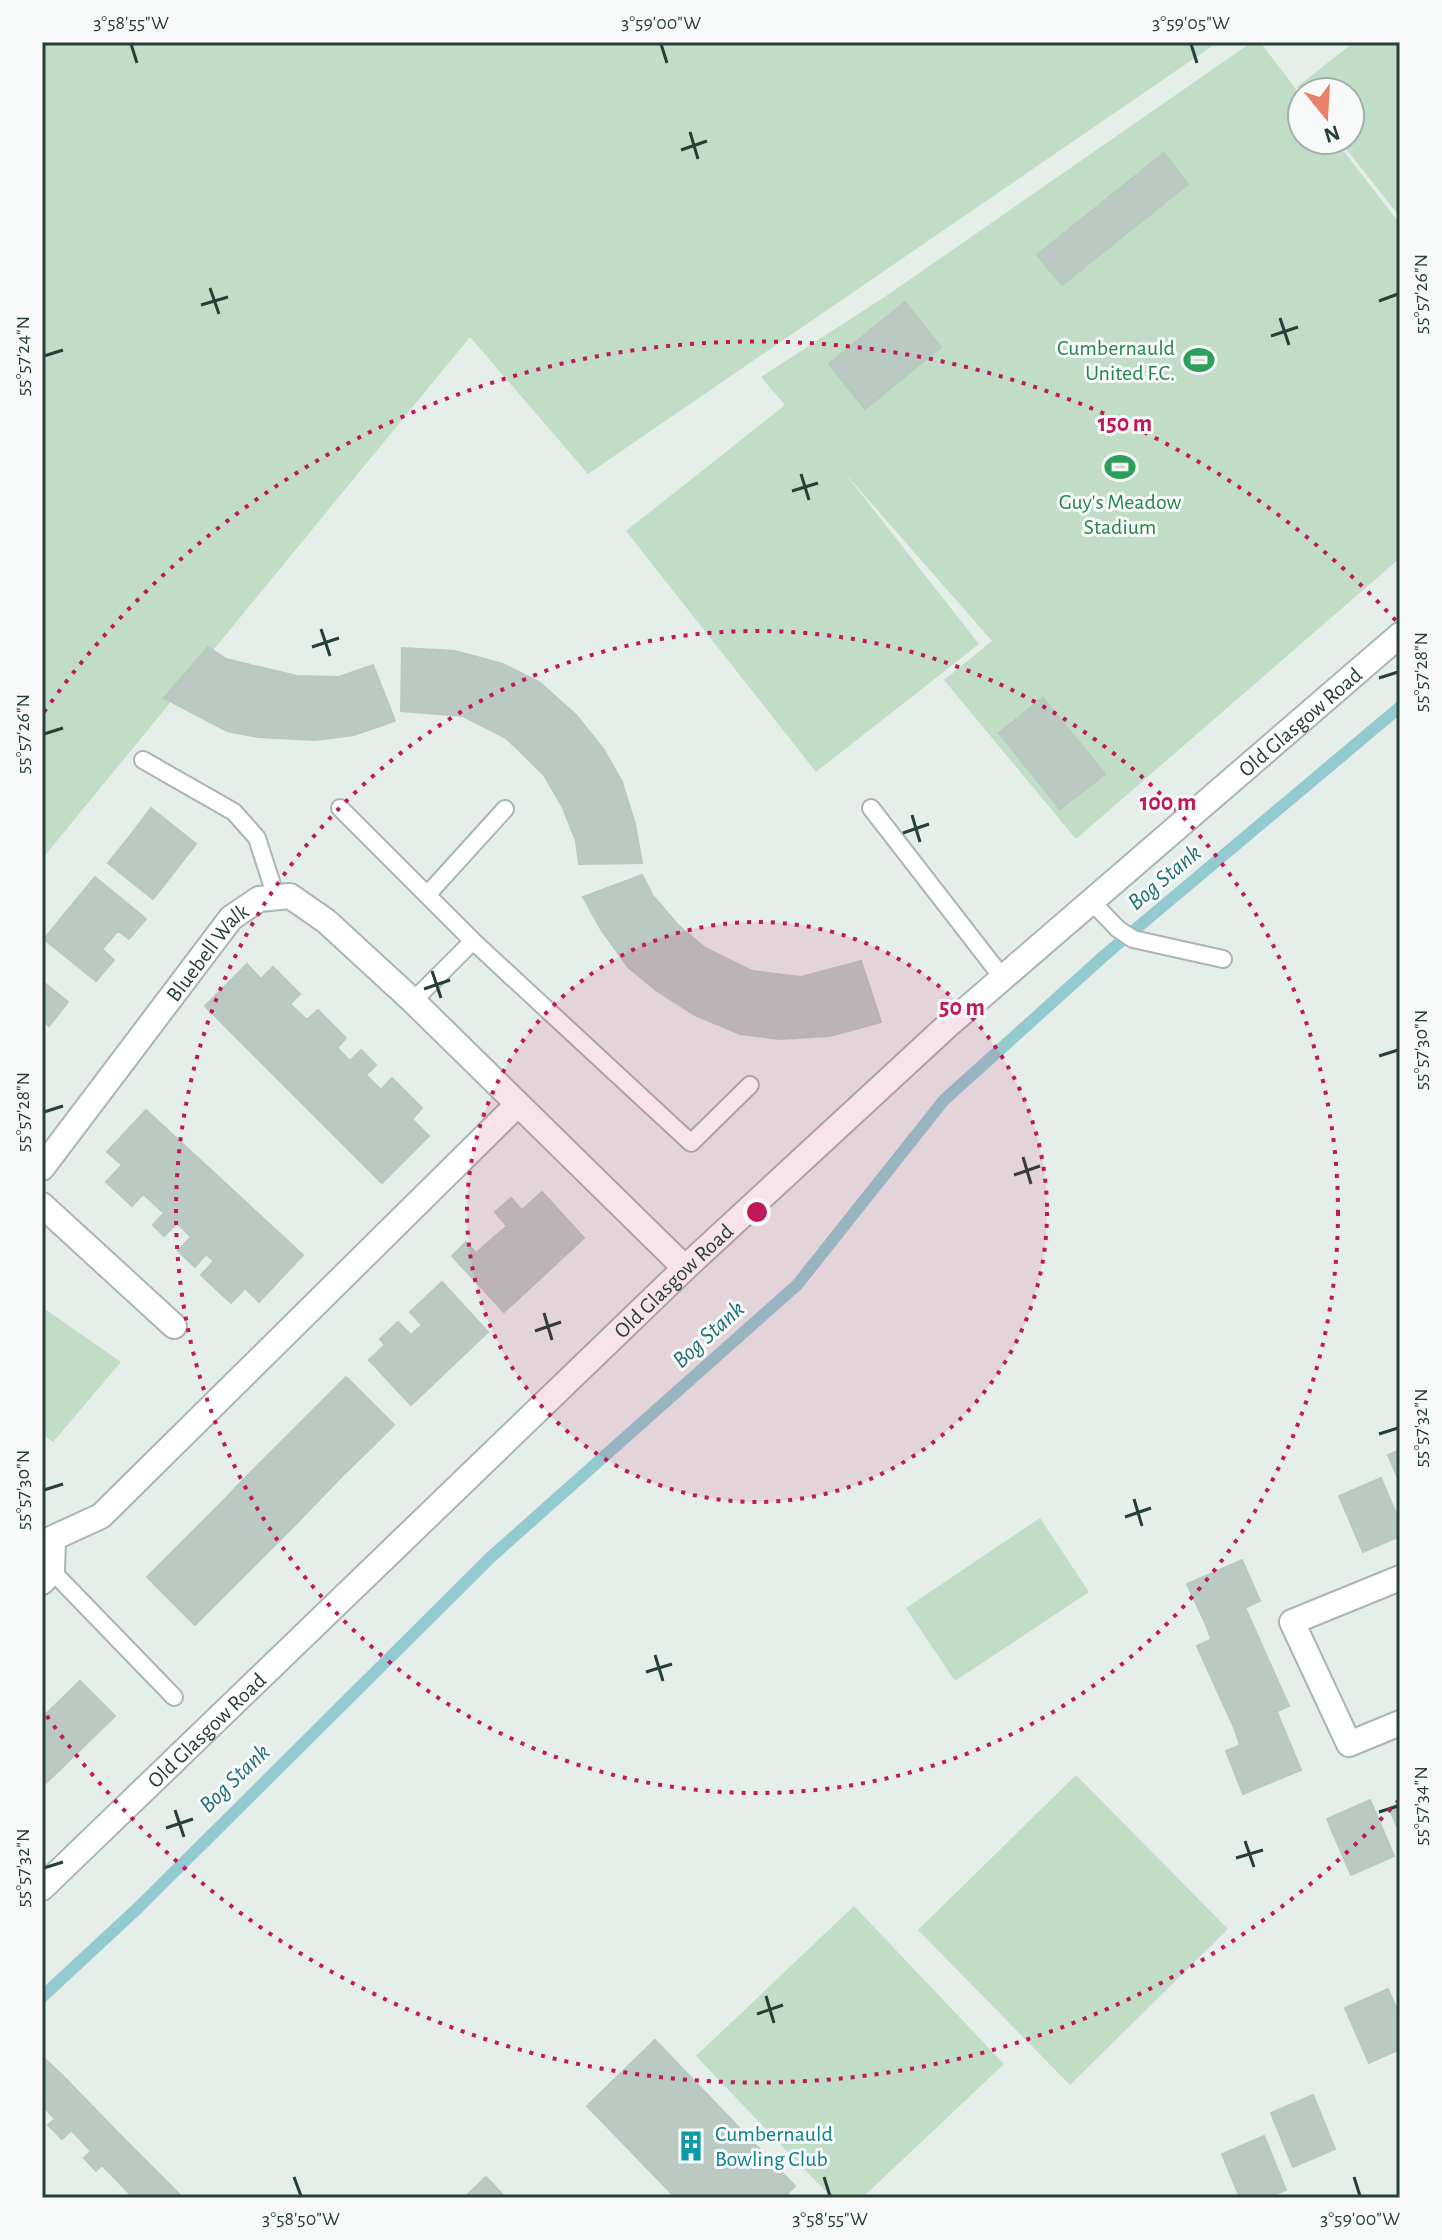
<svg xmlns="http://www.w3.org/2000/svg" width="1442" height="2240" font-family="'Alegreya Sans',sans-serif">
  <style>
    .green { fill: #c1ddc7 }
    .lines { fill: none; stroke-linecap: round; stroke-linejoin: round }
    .stream { stroke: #92cacf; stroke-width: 12 }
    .building { fill: #bbc9c3; stroke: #b9c8c0; stroke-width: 2 }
    .lane-casing { stroke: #a9b6b1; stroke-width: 20 }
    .street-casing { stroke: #a9b6b1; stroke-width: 28 }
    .lane { stroke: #fff; stroke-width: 16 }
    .street { stroke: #fff; stroke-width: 24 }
    .ticks { fill: none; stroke: #263f37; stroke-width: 3 }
    .ring { fill: none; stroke: #c2185b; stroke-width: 4; stroke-dasharray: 4 8 }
    .labels { text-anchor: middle; stroke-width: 6; stroke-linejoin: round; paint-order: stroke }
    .leisure-label { font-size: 22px; fill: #27864d; stroke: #f7faf8; text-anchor: end }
    .street-label { font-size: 22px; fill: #263f37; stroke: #f7faf8 }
    .culture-label { font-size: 22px; fill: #0d838f; stroke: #f7faf8; text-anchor: start }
    .water-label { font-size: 24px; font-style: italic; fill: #237079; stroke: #f7faf8 }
    .centre { fill: #c2185b; stroke: #f7faf8; stroke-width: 4 }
    .ring-label { font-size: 24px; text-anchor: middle; font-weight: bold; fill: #c2185b; stroke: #f7faf8; stroke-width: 6; stroke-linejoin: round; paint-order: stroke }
    .neatline { fill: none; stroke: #263f37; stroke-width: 3 }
    .ticks-label { font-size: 20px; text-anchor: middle; fill: #263f37 }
  </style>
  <rect width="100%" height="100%" fill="#e6eeea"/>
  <path class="green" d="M42,42H1218L588,474L470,337L42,859Z
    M1252,42H1260L1302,97V140H1335L1400,224V558L1076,839L944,680L992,641L844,472L979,644L816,772L626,531L785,405L761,377L886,296Z
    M1354,42H1400V217L1339,140H1350V92L1302,93L1297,87Z
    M42,1307L121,1362L53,1442L42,1434Z
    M1040,1518L1089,1592L955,1681L906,1608Z
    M1076,1775L1228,1929L1070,2085L918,1930Z
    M854,1906L1004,2064L862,2198H832L696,2056Z"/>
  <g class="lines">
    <path class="stream" d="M42,1997L139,1907L492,1556L797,1285L944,1100L1106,954L1400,707"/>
  </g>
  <path class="building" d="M1164,153L1188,184L1062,285L1037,255Z
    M905,302L941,347L865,409L829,364Z
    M208,647L226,659L297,676L339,677L373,665L395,721L354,735L315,740L258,737L227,731L164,698Z
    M402,648L455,651L503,664L539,682L576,715L604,750L622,782L635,824L642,863L579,864L576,841L562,806L544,775L506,738L463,716L401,711Z
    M1043,698L1105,774L1060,809L999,733Z
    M151,808L196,844L175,871L130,836Z
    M130,836L175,871L153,899L108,863Z
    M642,875L653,896L678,925L705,948L752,971L801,977L861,961L881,1022L830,1036L780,1039L740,1034L695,1015L657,991L628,967L602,931L583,897Z
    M95,877L146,919L129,939L118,931L102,949L114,960L96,981L44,939Z
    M247,964L261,979L273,967L300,994L290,1004L307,1020L318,1010L346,1038L337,1048L350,1061L361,1050L376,1065L366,1075L381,1090L392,1078L422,1108L412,1119L429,1136L382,1183L205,1006Z
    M42,981L68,1002L49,1026L42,1020Z
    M146,1110L303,1255L259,1302L245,1288L231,1303L201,1275L214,1261L206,1254L195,1267L178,1251L191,1237L177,1223L164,1236L153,1225L164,1213L143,1194L132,1206L106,1182L122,1165L107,1152Z
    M542,1192L584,1238L504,1312L452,1256L466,1242L476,1253L507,1226L495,1212L511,1198L522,1210Z
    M442,1282L488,1332L411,1405L369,1360L385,1345L380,1339L398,1322L411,1335L422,1325L410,1312Z
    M346,1377L394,1425L369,1450L321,1402Z
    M321,1402L369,1450L344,1474L296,1427Z
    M296,1427L344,1474L319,1500L271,1452Z
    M1400,1450V1483L1388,1455Z
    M271,1452L319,1500L295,1525L246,1477Z
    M246,1477L295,1525L270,1550L222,1502Z
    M1381,1478L1400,1523V1536L1363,1552L1339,1496Z
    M222,1502L270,1550L245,1575L197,1527Z
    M197,1527L245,1575L220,1600L172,1552Z
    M172,1552L220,1600L195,1625L147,1577Z
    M1242,1560L1260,1601L1206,1625L1187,1584Z
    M1245,1607L1251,1621L1211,1639L1206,1625Z
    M1251,1621L1289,1706L1235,1730L1197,1646Z
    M80,1681L115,1716L42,1787V1718Z
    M1277,1712L1283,1727L1240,1745L1235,1730Z
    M1283,1727L1301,1770L1243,1794L1226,1751Z
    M1370,1800L1394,1856L1351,1875L1327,1819Z
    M1400,1803V1833L1389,1808Z
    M1388,1989L1400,2017V2049L1369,2063L1345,2008Z
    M655,2040L795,2186L783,2198H676L587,2106Z
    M42,2056L63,2076L42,2096Z
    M63,2076L94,2108L62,2139L48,2125L55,2119L42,2105V2096Z
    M1313,2095L1335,2149L1293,2167L1271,2113Z
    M94,2108L126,2141L96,2171L84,2158L91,2151L71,2130Z
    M1264,2136L1286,2190L1266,2198H1240L1222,2154Z
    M126,2141L158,2173L133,2197L102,2165Z
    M158,2173L183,2198H132L133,2197Z
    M486,2177L506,2198H464Z"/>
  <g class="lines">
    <g class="lane-casing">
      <path id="lane" d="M143,760L234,812L257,838L276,897
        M340,808L473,941
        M871,808L1002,977
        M427,895L505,809
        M1091,901L1118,929L1133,939L1223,959
        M413,1001L473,941L691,1143L750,1085
        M52,1571L174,1697"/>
    </g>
    <g class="street-casing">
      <g id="street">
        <path id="s1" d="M42,1168L231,918L259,899L290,896L326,921L413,1001L685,1268"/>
        <path d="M42,1205L174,1326"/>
        <path d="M1400,1578L1292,1622L1349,1744L1400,1723"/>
        <path d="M42,1582L52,1571L53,1538L101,1516L517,1105"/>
        <path id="s2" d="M42,1888L685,1268L947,1026L1400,635"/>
      </g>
    </g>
    <use href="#lane" class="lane"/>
    <use href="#street" class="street"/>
  </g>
  <path class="ticks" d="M131,44L137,63M661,44L667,63M1191,44L1197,63M690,132L698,159M681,150L707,141M210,288L219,314M1379,301L1398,294M201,305L228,297M1280,318L1289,345M1271,336L1298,327M44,356L63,350M801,474L809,500M792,491L818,483M321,629L330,656M312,647L339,638M1379,678L1398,672M44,734L63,728M912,815L920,842M903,833L929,824M432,971L441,998M424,989L450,980M1379,1056L1398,1050M44,1112L63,1106M1023,1157L1031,1184M1014,1175L1040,1166M544,1313L552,1340M535,1331L561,1322M1379,1434L1398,1428M44,1490L63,1484M1134,1499L1142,1526M1125,1517L1151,1508M655,1655L663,1681M646,1672L672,1664M175,1810L184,1837M1379,1812L1398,1806M166,1828L193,1819M1245,1841L1254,1867M1236,1858L1263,1850M44,1868L63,1862M766,1996L774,2023M757,2014L783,2005M294,2177L301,2196M824,2177L830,2196M1354,2177L1360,2196"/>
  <circle cx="757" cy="1212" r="290" fill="#c2185b" fill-opacity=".12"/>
  <g class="ring">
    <circle cx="757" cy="1212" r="290"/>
    <circle cx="757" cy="1212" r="581"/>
    <path d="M1399 1800A871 871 0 0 1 44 1712M44 712A871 871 0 0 1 1399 624"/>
  </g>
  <defs>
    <g id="stadium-bare" transform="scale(2.4)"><path d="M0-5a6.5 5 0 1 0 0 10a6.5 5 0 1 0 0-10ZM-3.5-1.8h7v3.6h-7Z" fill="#2e9e5b" stroke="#f7faf8" stroke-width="2.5" paint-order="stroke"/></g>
    <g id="building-bare" transform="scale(2.4)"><path d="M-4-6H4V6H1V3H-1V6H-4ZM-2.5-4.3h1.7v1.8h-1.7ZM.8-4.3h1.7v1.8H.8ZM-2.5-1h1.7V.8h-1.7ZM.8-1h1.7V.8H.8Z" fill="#0f9aa8" stroke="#f7faf8" stroke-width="2.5" paint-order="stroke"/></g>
  </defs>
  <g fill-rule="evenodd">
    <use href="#stadium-bare" x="1199" y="360"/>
    <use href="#stadium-bare" x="1120" y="467"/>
    <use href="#building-bare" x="691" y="2146"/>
  </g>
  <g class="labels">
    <g class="leisure-label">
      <text x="1175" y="355">Cumbernauld<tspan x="1175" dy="25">United F.C.</tspan></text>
      <text x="1120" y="509" text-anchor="middle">Guy's Meadow<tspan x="1120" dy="25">Stadium</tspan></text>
    </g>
    <g class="street-label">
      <text dy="8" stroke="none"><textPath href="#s2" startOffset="1716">Old Glasgow Road</textPath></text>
      <text dy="8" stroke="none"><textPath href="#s1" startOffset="272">Bluebell Walk</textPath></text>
      <text dy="8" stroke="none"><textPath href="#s2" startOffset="876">Old Glasgow Road</textPath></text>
      <text dy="8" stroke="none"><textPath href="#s2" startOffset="228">Old Glasgow Road</textPath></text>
    </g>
    <g class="culture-label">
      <text x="715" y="2141">Cumbernauld<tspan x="715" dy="25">Bowling Club</tspan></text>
    </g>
    <g class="water-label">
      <text transform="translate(1164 877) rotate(-40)" y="8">Bog Stank</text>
      <text transform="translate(708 1334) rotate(-42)" y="8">Bog Stank</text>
      <text transform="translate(234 1778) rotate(-44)" y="8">Bog Stank</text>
    </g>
  </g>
  <circle cx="757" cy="1212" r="12" class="centre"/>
  <g class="ring-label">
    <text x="1125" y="431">150 m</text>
    <text x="1168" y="810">100 m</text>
    <text x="962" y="1015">50 m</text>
  </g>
  <rect width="1442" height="2240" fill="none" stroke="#f7faf8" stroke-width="88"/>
  <g transform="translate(1326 116) rotate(162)"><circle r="38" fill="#f7faf8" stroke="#a3afab" stroke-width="2"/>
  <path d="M0-6L14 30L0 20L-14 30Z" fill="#ea8068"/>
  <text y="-12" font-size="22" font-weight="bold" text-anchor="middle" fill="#263f37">N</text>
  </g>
  <rect x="44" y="44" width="1354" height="2152" class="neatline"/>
  <g class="ticks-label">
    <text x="131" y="29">3°58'55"W</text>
    <text x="661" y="29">3°59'00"W</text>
    <text x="1191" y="29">3°59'05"W</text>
    <text transform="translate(1420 294) rotate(-90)" y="7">55°57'26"N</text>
    <text transform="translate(22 356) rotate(-90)" y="7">55°57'24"N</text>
    <text transform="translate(1420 672) rotate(-90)" y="7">55°57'28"N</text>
    <text transform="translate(22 734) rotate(-90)" y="7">55°57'26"N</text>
    <text transform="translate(1420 1050) rotate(-90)" y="7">55°57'30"N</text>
    <text transform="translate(22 1112) rotate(-90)" y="7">55°57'28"N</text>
    <text transform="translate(1420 1428) rotate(-90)" y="7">55°57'32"N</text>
    <text transform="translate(22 1490) rotate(-90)" y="7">55°57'30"N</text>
    <text transform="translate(1420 1806) rotate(-90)" y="7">55°57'34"N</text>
    <text transform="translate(22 1868) rotate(-90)" y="7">55°57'32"N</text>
    <text x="301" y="2225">3°58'50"W</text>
    <text x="830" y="2225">3°58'55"W</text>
    <text x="1360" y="2225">3°59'00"W</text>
  </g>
</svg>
